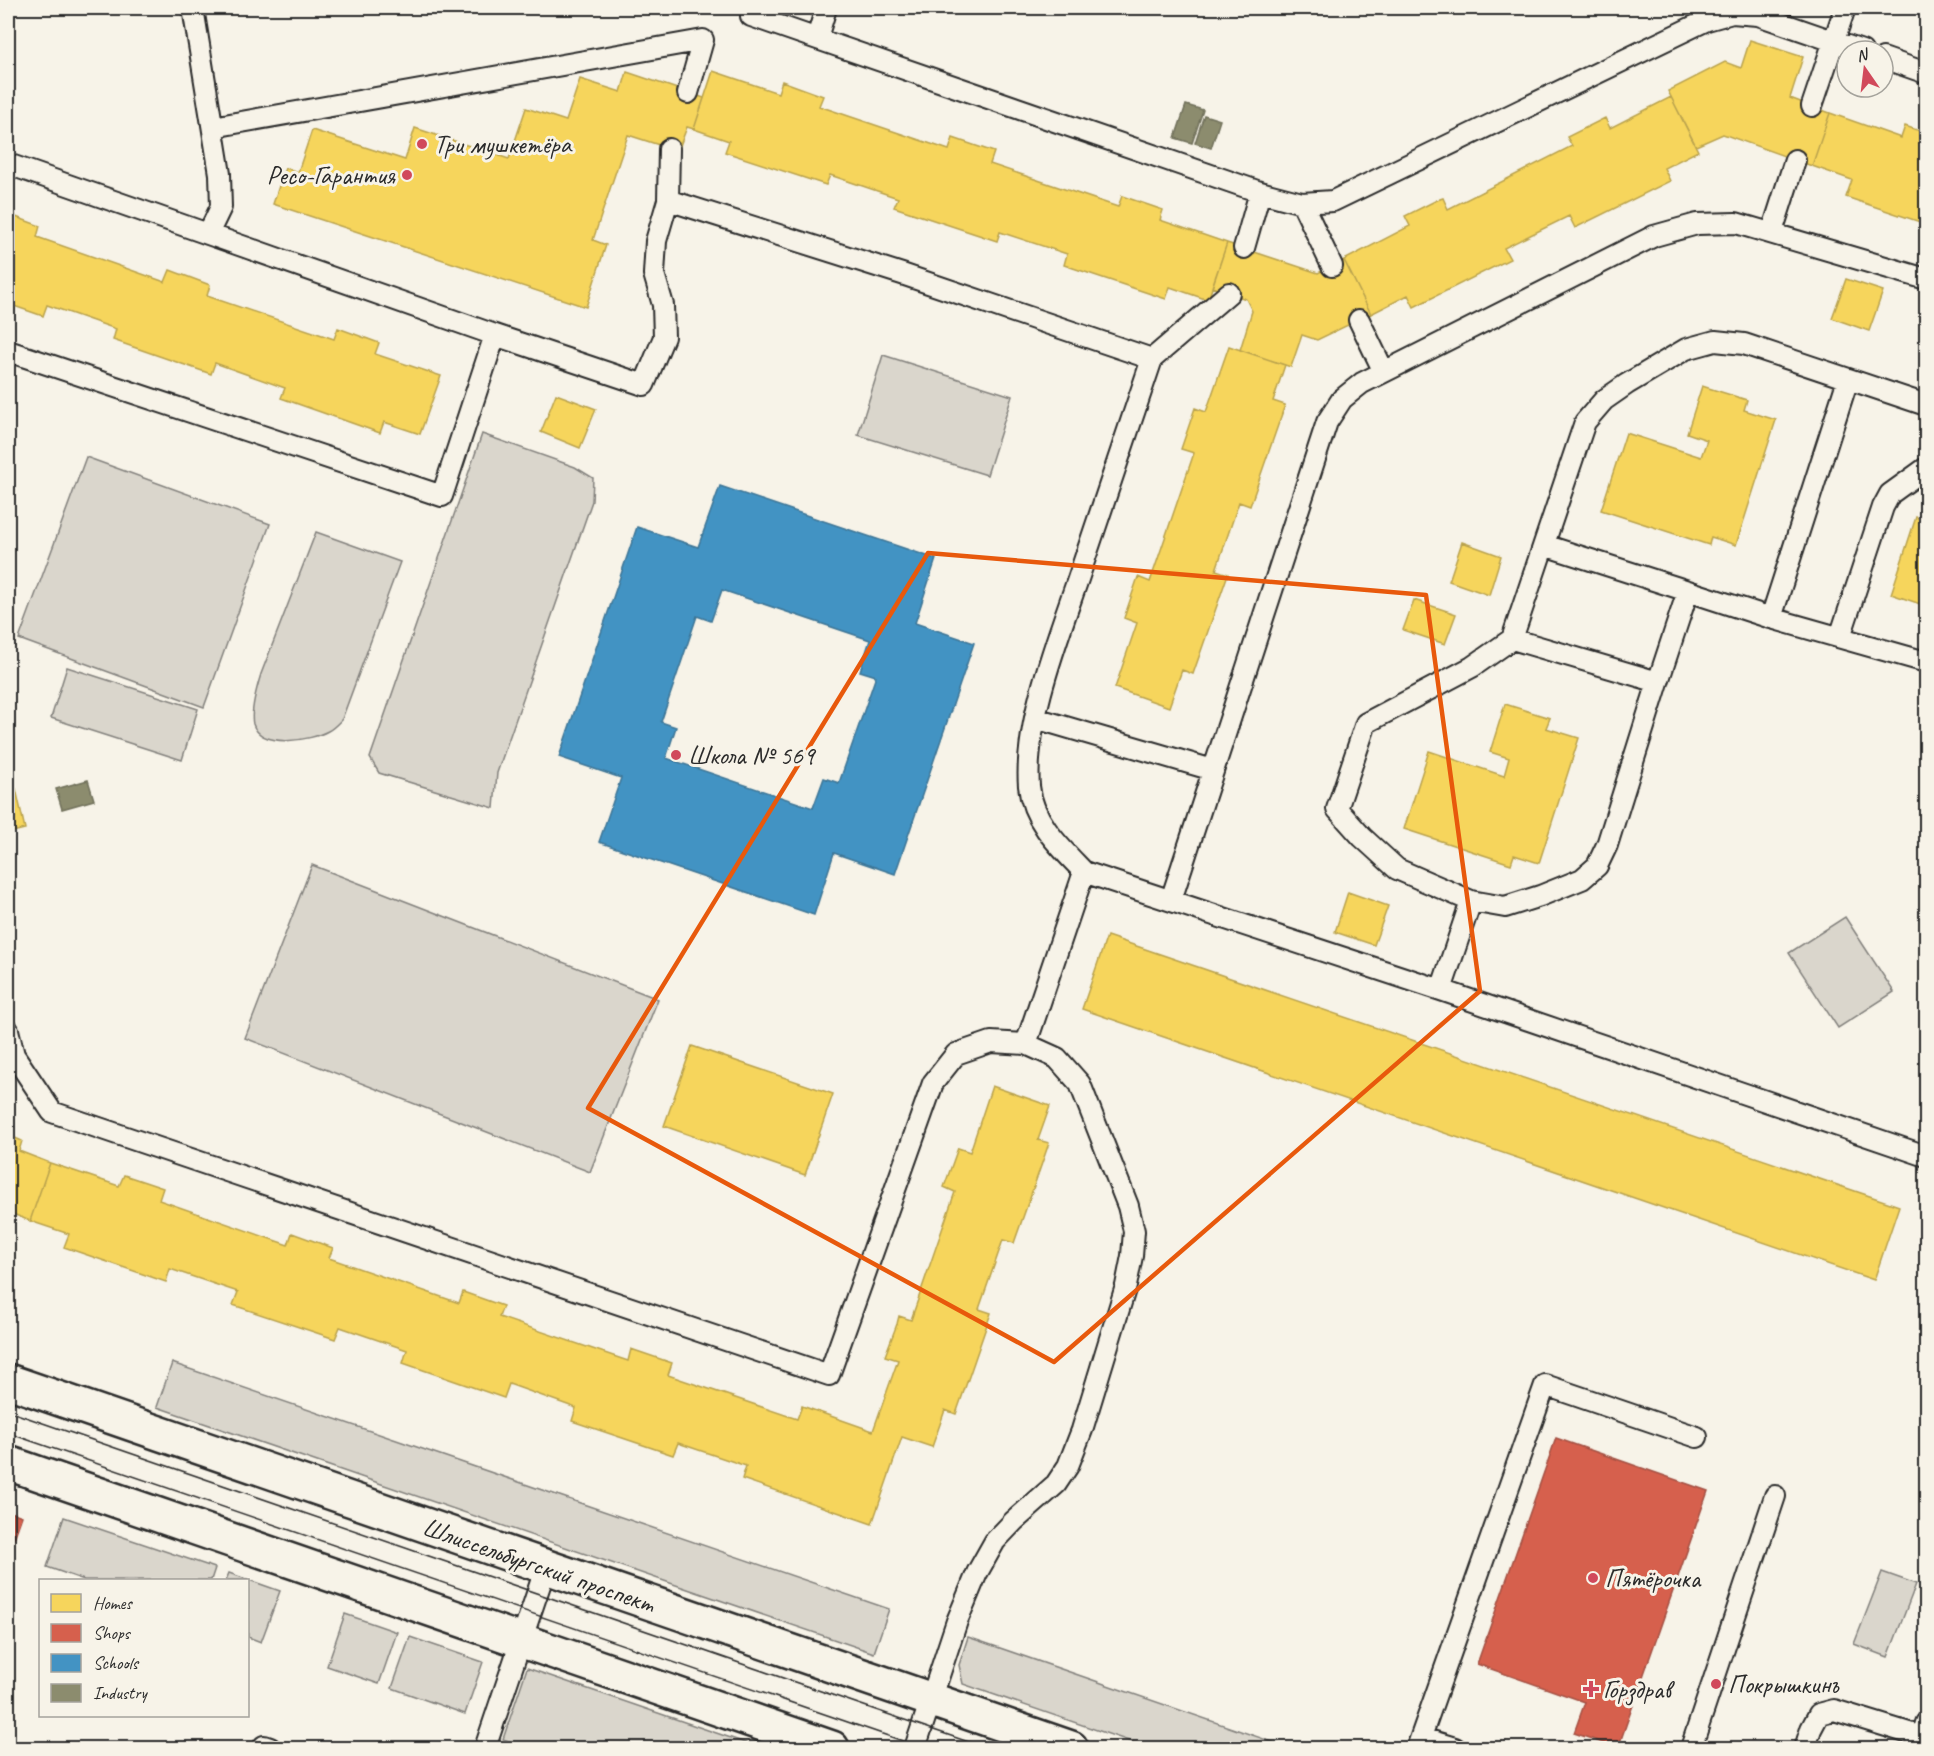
<svg xmlns="http://www.w3.org/2000/svg" width="1934" height="1756" font-family="Caveat,sans-serif">
  <style>
    .green { fill: #dad6cc; stroke: #82807c; stroke-width: 1.5 }
    .homes { fill: #f6d55c; stroke: #b9a24d; stroke-width: 1.5 }
    .shops { fill: #d6604d; stroke: #a35043; stroke-width: 1.5 }
    .schools { fill: #4393c3; stroke: #3c7495; stroke-width: 1.5; fill-rule: evenodd }
    .industry { fill: #8c8c6e; stroke: #6f6f5a; stroke-width: 1.5 }
    .lines { fill: none; stroke-linecap: round; stroke-linejoin: round }
    .lane-casing { stroke: #2b2b2b; stroke-width: 24 }
    .primary-casing { stroke: #2b2b2b; stroke-width: 38 }
    .lane { stroke: #f7f3e8; stroke-width: 20 }
    .primary { stroke: #f7f3e8; stroke-width: 33 }
    .tram { stroke: #2b2b2b; stroke-width: 1.5 }
    .marked { fill: none; stroke: #e8590c; stroke-width: 4.5; stroke-linejoin: round }
    .poi-dot { fill: #d1495b; stroke: #f7f3e8; stroke-width: 2 }
    .labels { text-anchor: middle; stroke-width: 6; stroke-linejoin: round; paint-order: stroke }
    .poi-label { font-size: 26px; fill: #2b2b2b; stroke: #f7f3e8; text-anchor: start }
    .street-label { font-size: 26px; fill: #2b2b2b; stroke: #f7f3e8 }
  </style>
  <rect width="100%" height="100%" fill="#f7f3e8"/>
  <filter id="ink" filterUnits="userSpaceOnUse"><feTurbulence type="fractalNoise" baseFrequency=".0167" numOctaves="2"/><feDisplacementMap in="SourceGraphic" scale="12" xChannelSelector="R" yChannelSelector="G"/><feConvolveMatrix kernelMatrix="1 2 1 2 8 2 1 2 1" color-interpolation-filters="sRGB"/></filter>
  <g filter="url(#ink)">
    <path class="green" d="M883,355L1012,396L987,475L858,435Z
      M482,434L575,467L593,478L592,501L497,773L494,808L379,773L370,758Z
      M86,457L270,524L204,707L19,639Z
      M316,532L400,562L342,719C338,723 334,728 328,731C310,741 261,749 253,724C250,711 257,687 261,674Z
      M67,667L198,709L182,760L51,718Z
      M312,865L658,999L590,1172L245,1038Z
      M1845,917L1894,992L1838,1028L1789,953Z
      M172,1363L889,1609L874,1653L157,1407Z
      M64,1517L215,1568L211,1580H84L47,1567Z
      M1882,1572L1916,1584L1888,1657L1854,1644Z
      M229,1573L280,1591L261,1642L248,1637V1580H226Z
      M345,1614L397,1632L379,1684L327,1666Z
      M410,1637L483,1662L465,1714L392,1688Z
      M968,1637L1290,1748H1149L963,1684L959,1665Z
      M527,1668L760,1748H530L503,1739Z"/>
    <path class="homes" d="M1750,40L1803,57L1790,98L1830,113L1812,166L1723,134L1696,146L1668,91L1725,62L1741,68Z
      M713,71L778,93L782,81L823,96L819,106L949,150L953,138L994,152L990,164L1118,207L1122,196L1163,210L1160,220L1227,243L1208,300L1170,287L1166,299L1064,265L1067,254L1000,232L997,241L894,207L898,198L830,175L826,185L725,152L729,141L694,129Z
      M627,72L704,98L694,129L687,127L678,151L628,135L593,240L606,245L586,307L273,204L285,168L298,172L312,130L405,160L415,128L509,159L526,108L566,121L580,79L621,92Z
      M1671,97L1698,151L1664,168L1670,181L1575,228L1569,216L1504,248L1510,259L1414,307L1408,295L1371,314L1344,260L1410,226L1405,216L1437,200L1443,198L1448,209L1572,146L1567,137L1605,118L1610,128Z
      M1830,113L1901,138L1905,126L1926,133V224L1846,197L1852,180L1812,166Z
      M8,214L40,226L37,237L165,282L170,270L210,285L207,296L334,339L338,328L379,343L375,354L441,376L420,434L384,422L380,433L281,398L285,388L215,363L211,374L113,340L116,329L47,305L43,316L8,304Z
      M1227,243L1318,273L1344,260L1371,314L1317,340L1302,335L1291,367L1240,350L1252,311L1246,299L1212,287Z
      M1846,279L1883,291L1869,331L1832,318Z
      M1229,346L1285,365L1273,401L1285,405L1250,506L1239,502L1216,570L1228,574L1193,674L1182,670L1169,707L1115,688L1137,623L1124,618L1138,577L1150,582L1194,453L1181,449L1195,408L1206,412Z
      M1702,386L1747,400L1744,410L1776,420L1736,545L1711,537L1709,545L1601,510L1626,433L1701,457L1707,440L1687,433Z
      M556,394L596,409L580,448L541,432Z
      M1916,517L1926,520V606L1891,594Z
      M1462,542L1501,556L1489,595L1449,581Z
      M1414,600L1456,614L1445,644L1403,630Z
      M1505,704L1550,718L1546,728L1579,738L1539,863L1514,855L1511,864L1404,829L1429,751L1504,776L1509,758L1490,752Z
      M16,789L25,829L8,833V791Z
      M1348,892L1388,906L1374,945L1335,932Z
      M1107,936L1899,1206L1874,1280L1082,1009Z
      M692,1046L833,1094L805,1175L664,1126Z
      M992,1086L1050,1106L1038,1140L1049,1143L1014,1243L1003,1240L979,1309L991,1313L956,1414L945,1410L932,1447L902,1437L872,1524L742,1479L746,1466L678,1443L673,1455L572,1421L576,1408L509,1384L504,1398L403,1363L407,1350L340,1327L335,1339L233,1305L238,1292L170,1269L166,1282L64,1247L69,1234L30,1221L50,1163L119,1186L124,1175L163,1188L159,1200L288,1245L292,1233L333,1248L329,1258L459,1303L463,1292L503,1306L499,1317L628,1361L631,1349L672,1363L668,1375L797,1419L802,1406L873,1431L898,1360L885,1356L897,1324L899,1316L911,1320L955,1192L944,1187L958,1148L970,1152Z
      M8,1135L22,1141L19,1151L50,1163L30,1221L8,1212Z"/>
    <path class="shops" d="M1556,1438L1708,1491L1618,1748L1574,1733L1585,1702L1477,1664Z
      M8,1511L22,1516L12,1544L8,1543Z"/>
    <path class="schools" d="M720,486L936,559L915,623L974,643L895,874L834,853L814,915L599,842L621,778L559,757L637,527L698,547ZM722,590L870,640L860,671L876,676L839,783L824,778L813,808L666,758L676,727L661,722L697,616L711,621Z"/>
    <path class="industry" d="M1186,105L1203,110L1192,143L1175,138Z
      M1204,115L1220,120L1211,148L1195,143Z
      M88,780L94,800L62,809L56,789Z"/>
    <g class="lines">
      <g class="lane-casing">
        <path id="lane" d="M751,16L1260,192L1302,203L1333,201L1707,20L1732,13L1758,15L1862,51
          M817,38L826,8
          M1883,58L1926,73
          M1812,106L1845,8
          M213,127L703,40L688,93
          M8,164L208,234L221,207L220,174L193,8
          M668,200L669,149
          M1302,203L1332,266
          M1772,232L1795,160
          M208,234L495,335L644,385L664,337L663,305L654,274L656,241L668,200L902,274L1152,359C1127,433 1102,506 1078,579C1058,637 1024,724 1029,786C1032,821 1061,848 1084,872
          M1244,248L1260,192
          M1359,320L1384,372
          M8,351L442,496L495,335
          M1152,359L1229,293
          M1926,405L1744,344L1715,341L1686,349L1627,384L1604,400L1585,422L1512,639L1472,667L1366,723L1337,809L1362,837L1397,869L1471,901L1505,907L1540,896L1582,879L1597,866L1607,845L1658,682L1688,591L1771,618L1926,662
          M1544,545L1688,591
          M1771,618L1848,379
          M1840,637L1883,507L1890,494L1926,468
          M1512,639L1658,682
          M1035,718L1213,770
          M1171,900L1327,422L1342,399L1362,383L1654,236L1697,224L1736,223L1926,279
          M1441,990L1471,901
          M8,1030L14,1055L52,1112L829,1375L933,1083L956,1054L991,1042L1026,1044L1057,1058L1080,1084L1128,1206L1134,1231L1132,1256L1126,1286L1082,1430L1068,1466L1056,1484L1014,1521L995,1541L977,1573L957,1621L915,1748
          M1026,1044L1084,872L1441,990L1926,1156
          M1422,1738L1455,1748
          M264,1746L270,1748
          M485,1748L546,1567
          M1417,1748L1545,1385L1697,1437
          M1691,1748L1775,1496
          M1805,1748L1811,1729L1819,1714L1834,1710L1922,1737L1926,1723"/>
      </g>
      <g class="primary-casing">
        <path id="primary" d="M8,1381L1071,1748
          M8,1463L832,1748"/>
      </g>
      <use href="#lane" class="lane"/>
      <use href="#primary" class="primary"/>
      <path class="tram" d="M8,1411L986,1748
        M8,1433L923,1748"/>
    </g>
  </g>
  <path class="marked" d="M928,553L1426,595L1480,991L1054,1362L588,1108Z"/>
  <g class="poi-dot">
    <circle cx="422" cy="144" r="6"/>
    <circle cx="407" cy="175" r="6"/>
    <circle cx="676" cy="755" r="6"/>
    <circle cx="1593" cy="1578" r="6"/>
    <circle cx="1716" cy="1684" r="6"/>
    <path d="M1588 1680h6v6h6v6h-6v6h-6v-6h-6v-6h6z"/>
  </g>
  <g class="labels">
    <g class="poi-label">
      <text x="434" y="153">Три мушкетёра</text>
      <text x="395" y="184" text-anchor="end">Ресо-Гарантия</text>
      <text x="688" y="764">Школа № 569</text>
      <text x="1605" y="1587">Пятёрочка</text>
      <text x="1728" y="1693">Покрышкинъ</text>
      <text x="1603" y="1698">Горздрав</text>
    </g>
    <g class="street-label">
      <text transform="translate(539 1565) rotate(19)" y="9">Шлиссельбургский проспект</text>
    </g>
  </g>
  <rect width="1934" height="1756" fill="none" stroke="#f7f3e8" stroke-width="30"/>
  <rect x="15" y="15" width="1904" height="1726" fill="none" stroke="#2b2b2b" stroke-width="2" filter="url(#ink)"/>
  <rect x="39" y="1579" width="210" height="138" fill="#f7f3e8" stroke="#a5a39c" stroke-width="1.5"/>
  <rect x="51" y="1594" width="30" height="18" fill="#f6d55c" stroke="#a5a39c" stroke-width="1.5"/>
  <text x="93" y="1609" font-size="18" fill="#2b2b2b">Homes</text>
  <rect x="51" y="1624" width="30" height="18" fill="#d6604d" stroke="#a5a39c" stroke-width="1.5"/>
  <text x="93" y="1639" font-size="18" fill="#2b2b2b">Shops</text>
  <rect x="51" y="1654" width="30" height="18" fill="#4393c3" stroke="#a5a39c" stroke-width="1.5"/>
  <text x="93" y="1669" font-size="18" fill="#2b2b2b">Schools</text>
  <rect x="51" y="1684" width="30" height="18" fill="#8c8c6e" stroke="#a5a39c" stroke-width="1.5"/>
  <text x="93" y="1699" font-size="18" fill="#2b2b2b">Industry</text>
  <g transform="translate(1865 69) rotate(346)"><circle r="28" fill="#f7f3e8" stroke="#a5a39c" stroke-width="1.5"/>
  <path d="M0-4.5L10 22L0 15L-10 22Z" fill="#d1495b"/>
  <text y="-9" font-size="16" font-weight="bold" text-anchor="middle" fill="#2b2b2b">N</text>
  </g>
</svg>
